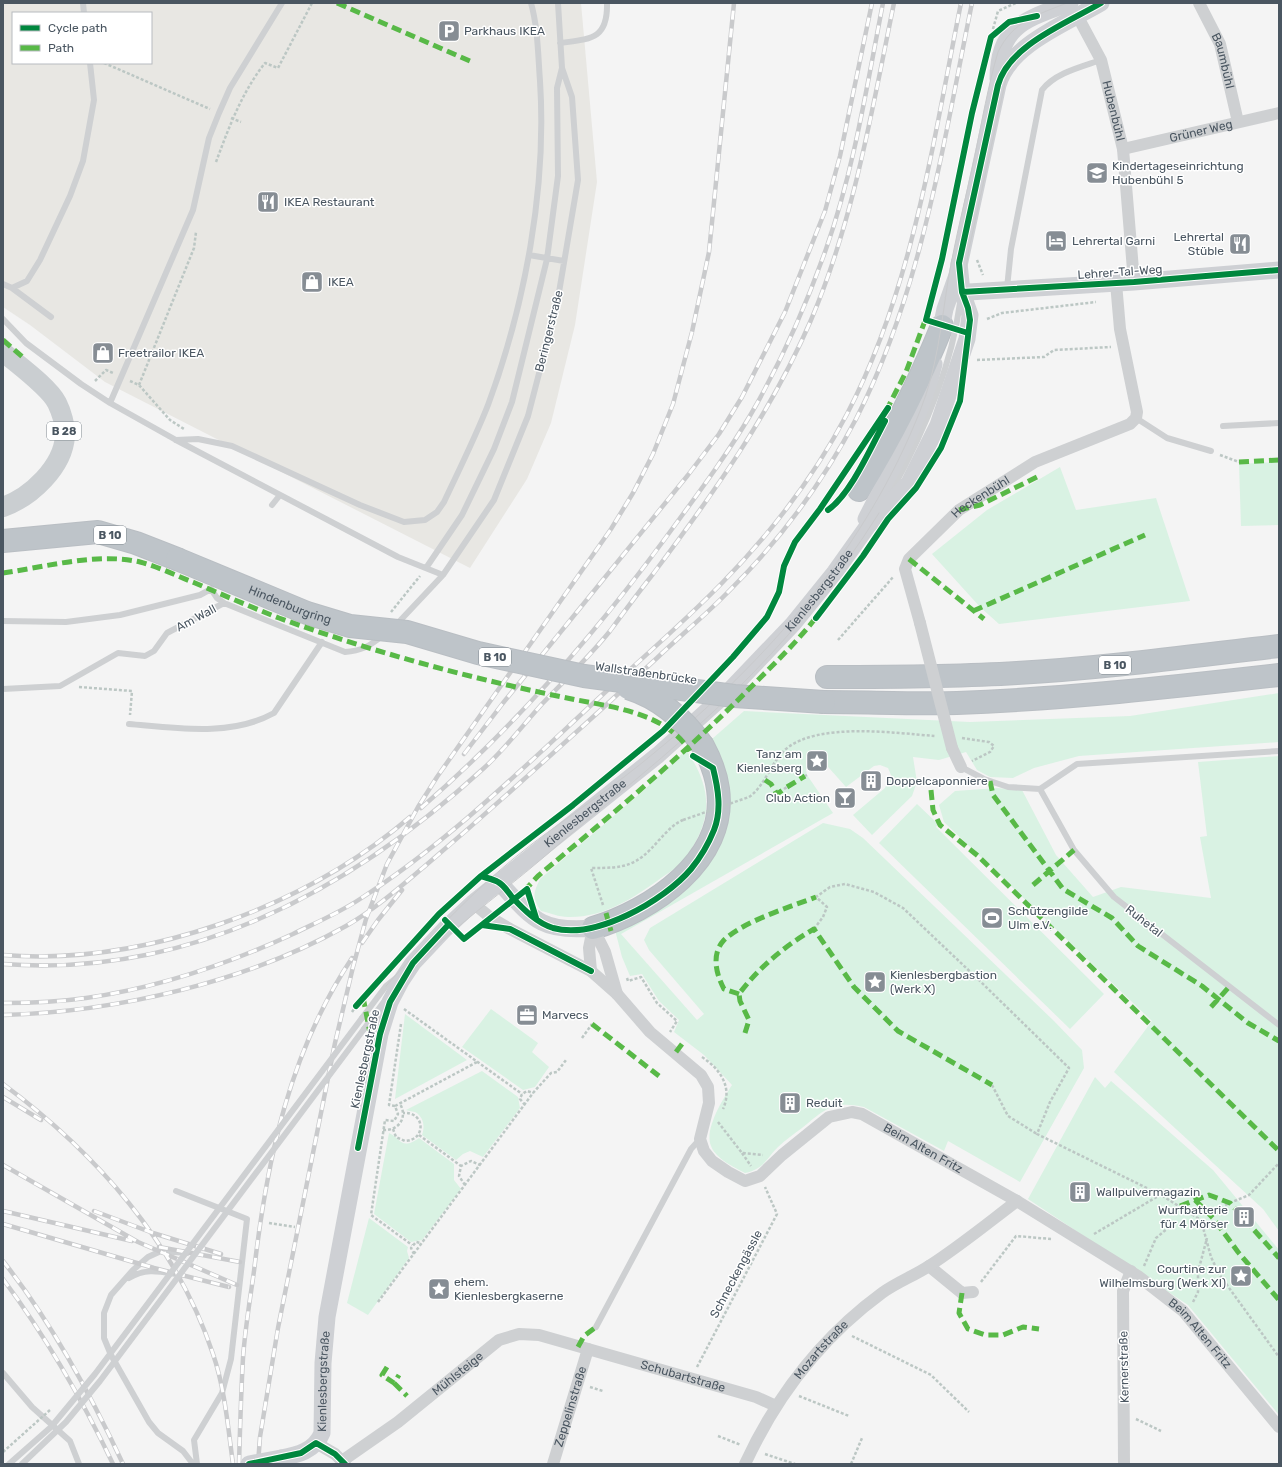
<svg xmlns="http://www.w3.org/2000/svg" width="1282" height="1467" font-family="Rubik,sans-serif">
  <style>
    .commercial { fill: #e8e7e3; fill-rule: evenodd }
    .green { fill: #d9f2e3 }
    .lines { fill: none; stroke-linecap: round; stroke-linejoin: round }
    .highway-casing { stroke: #b9bec3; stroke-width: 24 }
    .path { stroke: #bcc7c4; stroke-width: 2.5; stroke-dasharray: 3 2; stroke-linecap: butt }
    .lane { stroke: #ced0d2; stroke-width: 6 }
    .street { stroke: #ced0d2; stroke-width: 12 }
    .secondary { stroke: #ced0d4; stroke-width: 17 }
    .primary { stroke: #caced1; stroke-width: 20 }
    .highway { stroke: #bec4c9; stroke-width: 22 }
    .tram { stroke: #c9cacc; stroke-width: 1 }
    .rail-casing { stroke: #c9cacc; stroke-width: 4.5 }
    .rail { stroke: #fff; stroke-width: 3; stroke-dasharray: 9; stroke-linecap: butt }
    .highway-bridge-casing { stroke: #b9bec3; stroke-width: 24; stroke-linecap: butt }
    .path-bridge { stroke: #bcc7c4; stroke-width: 2.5; stroke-dasharray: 3 2; stroke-linecap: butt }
    .lane-bridge { stroke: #ced0d2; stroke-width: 6 }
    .street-bridge { stroke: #ced0d2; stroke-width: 12 }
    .secondary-bridge { stroke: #ced0d4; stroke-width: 17 }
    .highway-bridge { stroke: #bec4c9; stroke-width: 22 }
    .quiet { stroke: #58b947; stroke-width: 5; stroke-dasharray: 10 5; stroke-linecap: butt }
    .cycleway-casing { stroke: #fff; stroke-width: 8 }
    .cycleway { stroke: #00873e; stroke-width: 6 }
    .labels { text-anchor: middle; stroke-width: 3; stroke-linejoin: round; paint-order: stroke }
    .shield { fill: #fff; stroke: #808990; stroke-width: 1 }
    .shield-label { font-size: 11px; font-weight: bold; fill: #4a5661 }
    .poi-label { font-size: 12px; fill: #4a5661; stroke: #fff; text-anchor: start }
    .street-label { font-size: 12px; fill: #4a5661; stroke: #fff }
  </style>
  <rect width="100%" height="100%" fill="#f4f4f4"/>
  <path class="commercial" d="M3,3H581L597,182L575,325L551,423L527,479L470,568L105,382L30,325L3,307ZM13,13H151V63H13Z"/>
  <path class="green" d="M1279,462V525L1241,526L1239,464Z
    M1060,467L1076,510L1156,498L1190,601L999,624L980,607L932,554L987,510Z
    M1279,693V742L1079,756L1034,768L1013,778L990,777L977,770L966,752L939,760L913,757L917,782L912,796L872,835L853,815L885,788L891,775L888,768L880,765L874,766L846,787L821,759H815L808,763L806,770L807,775L833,813L621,934L697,1020L704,1014L649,950L644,940L650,928L823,823L850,829L863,838L1054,1021L1082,1050L1084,1068L1020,1182L948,1141L944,1151L864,1107C833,1100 825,1109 802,1128C794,1134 785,1140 778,1147C765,1160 765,1168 745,1173C734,1167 716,1159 711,1146C704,1129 723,1099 732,1085L704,1055L674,1032L679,1020L659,1001L642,974L630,976L622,957L615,930L692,879L722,762L712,739L744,711L970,722L1130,716Z
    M686,750C698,767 708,788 706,809C705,827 693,850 681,863C675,869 668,873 661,878C634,898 603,918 568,917C559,917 550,913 541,911C532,897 533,894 540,879L643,791Z
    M1279,756V1231L1263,1209L1114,1072L1152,1021L944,822L939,805L955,791L997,788L1022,790L1056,855L1093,897L1121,887L1211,898L1200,837L1207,836L1198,762Z
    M917,804L938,824L936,827L1104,994L1070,1029L879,843Z
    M491,1009L538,1043L532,1052L549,1067L535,1087L523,1090L462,1047Z
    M405,1014L467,1060L395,1099Z
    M482,1071L518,1097L520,1108L483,1157L470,1151L463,1154L456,1160L422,1135C425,1127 424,1117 415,1112C411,1111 408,1111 406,1110Z
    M1095,1077L1105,1088L1111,1081L1213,1170L1279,1250V1415L1188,1305L1028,1199Z
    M389,1133C401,1138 401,1151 419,1138L454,1164V1180L461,1189L422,1240L411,1242L374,1214Z
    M369,1218L408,1247L407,1251L409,1258L368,1315L347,1303Z"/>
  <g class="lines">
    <g class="highway-casing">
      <path id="highway" d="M859,490C891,438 919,383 942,326
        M3,541L98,532L136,543L177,559
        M827,677C890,677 954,677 1017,673C1105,668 1192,656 1279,646
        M824,702C868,702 912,704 957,703C1065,699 1172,687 1279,675
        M593,928C651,911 728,860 718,789C716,774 710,759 703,746"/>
    </g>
    <path class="path" d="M993,29L998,11L1016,3
      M104,63L210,109
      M231,118L241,122
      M216,162C229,127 242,92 265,63L278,68L312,3
      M977,260L983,275
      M987,319L1002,313L1096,302
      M977,360L1044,357L1054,350L1111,347
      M95,381L106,370L113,373
      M130,381L139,385L170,420L184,429
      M139,385L194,248L196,232
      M1220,455L1239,462
      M391,612L420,576
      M838,640L894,576
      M79,687L132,691L130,715
      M962,738L989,742L994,746L990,752L972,761
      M805,776L807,775
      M784,789L787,787
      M749,797C766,785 770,763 786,749C818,722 894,733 935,736
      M603,905L591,868C625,868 636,867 659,840C666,833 673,824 683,820
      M814,929L823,917L827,907L816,897L830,887L845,884L874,892L903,908L981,982L1069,1068L1050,1102L1037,1134L1161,1195L1201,1220L1211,1257L1219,1274L1279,1357
      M627,978L628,981L641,977L657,1003L677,1021L670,1032
      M404,1009L522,1094
      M401,1024L389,1105L395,1106L398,1114L394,1121L385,1120L371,1215L412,1245
      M582,1038L592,1024
      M702,1057C720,1069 733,1087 723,1109
      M992,1085L1008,1116L1037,1134
      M525,1105L520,1099L522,1094L527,1091L533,1093
      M395,1106L477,1062
      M718,1122L742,1153L763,1155
      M393,1129L396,1137L405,1141C427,1140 425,1111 403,1113
      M383,1130C399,1131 408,1117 400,1104
      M419,1135L461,1166
      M742,1153L751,1166
      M465,1185L459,1176L461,1166L471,1161L480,1165
      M1225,1205L1249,1195L1279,1163
      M269,1223L295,1227
      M1094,1234L1160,1195
      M414,1254L411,1248L416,1242L421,1243
      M1144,1266L1156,1238L1168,1228
      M981,1282L1016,1236L1051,1239
      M378,1302L533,1093L551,1073L557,1072L566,1060
      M1193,1302L1198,1292V1272L1207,1238
      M852,1336L931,1375L969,1412
      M697,1367L777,1214L765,1187
      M590,1387L603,1391
      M799,1396L849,1416
      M1136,1419L1161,1431
      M718,1436L741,1445
      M765,1454L795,1464
      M851,1464L862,1438"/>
    <path class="lane" d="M83,3L84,13
      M560,43C590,39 608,40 607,3
      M529,255L564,261
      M3,284L12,288L27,281L40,260L70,196L83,161L94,100L90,63
      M12,288L51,317
      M1007,288L1011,249L1042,90C1055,73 1081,67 1101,60
      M3,319L26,343L81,384L110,403L176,440L398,557L443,575
      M110,403L193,210L209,138L219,113L230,88L282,3
      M1136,418L1167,438L1211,451
      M1223,426L1279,423
      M176,440L198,439L232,446L360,505L404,522L425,520L437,512L444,502C459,470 475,438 488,405C525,305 547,188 540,81C538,55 538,28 531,3
      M891,492C923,434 951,369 960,303
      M272,505L280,495
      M426,568L462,515L494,449L512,402L547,259L558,176L557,88L562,68
      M3,621L66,622L120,615L200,595L211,589L217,598L224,603L345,652C361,651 370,646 382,636
      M396,625L443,575L494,500L528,416L557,304L578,180L572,97L562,68L558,3
      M3,689L60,686L118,653L145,656L154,651L167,633L224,603
      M129,724C176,728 231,737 274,713L322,642
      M961,767L984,779L1008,787L1040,789L1077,764L1279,751
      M1040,789L1074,850L1114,897L1279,1025
      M362,1018L386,986L396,978
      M364,1029L383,1003
      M176,1191L247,1219L231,1359L222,1393L194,1440L197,1464
      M187,1253L161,1251L148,1257L133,1270L111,1295L104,1313V1338L111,1355L149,1422L158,1433L183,1451L193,1464
      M129,1278C145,1268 158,1271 176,1274
      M596,1327L691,1149L700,1139
      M3,1373L32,1407L70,1441L79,1464"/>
    <g class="street">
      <path id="s1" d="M1199,3L1220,44L1238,122"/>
      <path id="s2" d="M1078,17L1101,60L1123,149L1134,282"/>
      <path id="s3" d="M1123,149L1279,113"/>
      <path id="s4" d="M920,623L905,569L909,559L959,510L1035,462L1130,424L1136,418L1137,412L1120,329L1116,283"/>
      <path d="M952,748L961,767"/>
      <path id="s5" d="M473,903L491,918L510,929L591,971L617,994L650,1032L701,1075L708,1087L709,1103L700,1139L704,1151L712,1161L728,1172L745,1181L760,1176L782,1155L829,1117L852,1112L862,1114L1017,1201L1138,1276L1183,1311L1279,1427"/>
      <path d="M593,928L605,952L617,994"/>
      <path d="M591,971L589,948L593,928"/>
      <path d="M929,1266L962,1293L973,1292"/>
      <path d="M316,1443L335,1454L345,1464"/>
      <path id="s6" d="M342,1461L398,1422L499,1340L519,1334L539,1335L756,1397L776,1406"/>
      <path id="s7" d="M553,1464L588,1349"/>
      <path id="s8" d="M745,1464C776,1397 822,1337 882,1293C897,1282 914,1276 929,1266C960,1246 988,1223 1017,1201"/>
      <path d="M1124,1464L1123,1291L1131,1271"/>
    </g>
    <g class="secondary">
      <path d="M998,79C998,25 1027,19 1070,3"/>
      <path d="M952,293L1134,282L1279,270"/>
      <path d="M939,338L945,309L957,275L998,85C1009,45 1067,23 1101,3"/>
      <path d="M866,519C892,468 921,420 934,364"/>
      <path d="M499,882C532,918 540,933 593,928"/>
      <path id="s9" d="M281,1458C297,1455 315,1451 322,1433L323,1363L327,1317L380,1034L390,1002L401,981L413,963L445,929L473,903L658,755L728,692L793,624L835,572L867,527L909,483L938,425L967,339L970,315L962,292L959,263"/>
    </g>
    <path class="primary" d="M3,352C17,364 49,387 57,403C61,411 66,426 65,436C63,467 31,497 3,507"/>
    <use href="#highway" class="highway"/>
    <path class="tram" d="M962,292L969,249L1005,83C1008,73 1012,64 1019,56C1036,36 1080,17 1103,3
      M401,981C443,934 496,898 544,857C606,803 671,753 730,696C787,641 837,580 879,513
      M386,986C432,935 478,885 532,844C573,813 615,786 654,753C767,661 866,548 920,411C937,369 941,325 948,281C955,239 966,197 975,155C982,121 988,86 998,52C1013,21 1037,15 1067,3"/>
    <g class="rail-casing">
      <path id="rail" d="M464,754L503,703L688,475L719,434L742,397L785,312L825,211L840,156L872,3
        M421,808C513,728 592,638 664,540C694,499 725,458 751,414C781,362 806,306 826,249C854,170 867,85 883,3
        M362,943L378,920L402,890
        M3,955C143,966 304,908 410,817
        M3,964C189,978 351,890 484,768C505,749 523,725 542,704C565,680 589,657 610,631C624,612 638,593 653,574C713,494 771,413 811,320C854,219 872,110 894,3
        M3,1003C30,1003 58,1002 86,998C157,988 228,964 293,934C315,923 339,913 360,899C453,839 531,760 612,686C649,652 687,619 722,583C771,533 814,477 847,414C913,287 933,142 961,3
        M3,1015C116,1012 247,982 346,926C374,910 400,887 425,866C458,838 490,810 522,781C568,740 613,699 657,658C681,635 707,614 730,590C780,540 823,482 856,419C922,290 943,144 972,3
        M3,1084C96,1153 176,1243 213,1354C225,1389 228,1428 233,1464
        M3,1097L41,1120
        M3,1165L138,1242L237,1285
        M3,1211L132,1241
        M94,1211L153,1233L221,1254
        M3,1224L154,1268L229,1287
        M159,1247L240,1262
        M3,1261C52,1323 90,1393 123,1464
        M3,1279C46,1337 82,1399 113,1464
        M239,1464C240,1429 241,1393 243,1358C245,1329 250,1300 254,1271C267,1159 289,1053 352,958
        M258,1464L260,1437L278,1328L335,1043L353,967L366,919L387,864L418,807L437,777L611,529L633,493L653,454L673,404L692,332L709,252L734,3"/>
    </g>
    <use href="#rail" class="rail"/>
    <g class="highway-bridge-casing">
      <g id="highway-bridge">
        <path id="s10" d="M177,559L307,613L350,626L407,632L478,653L584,676L734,696L824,702"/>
        <path d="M628,688C660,698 684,719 703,746"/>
      </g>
    </g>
    <path class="path-bridge" d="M683,820L749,797
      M352,1012L356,1006
      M3,1452L50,1410"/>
    <path class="lane-bridge" d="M9,1464L51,1427L95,1374L362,1018
      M22,1464L66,1422L100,1381L364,1029"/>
    <path class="street-bridge" d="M920,623L952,748"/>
    <path class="secondary-bridge" d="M249,1464L281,1458"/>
    <use href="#highway-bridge" class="highway-bridge"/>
    <path class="quiet" d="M337,3L472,62
      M3,340L25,359
      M886,411L906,372L926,318
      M1239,462L1279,460
      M959,510L980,505L1041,475
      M909,559L984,619
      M3,573C46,567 97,552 140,562C159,567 177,576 195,583C223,595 251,607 279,618C373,652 469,678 567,698C610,707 664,711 690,751
      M973,611L1145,535
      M765,780L771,784L777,794L784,789
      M990,781L993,795L1063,889L1112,918L1138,946L1202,986L1248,1023L1279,1041
      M787,787L805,776
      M931,790L933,810L940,825L978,856L1279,1151
      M1033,885L1074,850
      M524,891L538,876C611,815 685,754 752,686C775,663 798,641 818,615
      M606,913L611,931
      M739,994L724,989C716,974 711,954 724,940C744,921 790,907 816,897
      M363,997L370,1033
      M1211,1007L1229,987
      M592,1024L659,1076
      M745,1033L749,1020L740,1001L739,994C758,968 786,945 814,929L854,987L898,1031L992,1085
      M676,1052L682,1044
      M1195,1200L1213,1218L1238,1252L1279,1300
      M1180,1206L1209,1195L1230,1203L1279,1258
      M962,1293L959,1313L968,1329L985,1335H1003L1023,1327L1039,1329
      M578,1347L584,1336L596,1327
      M387,1367L382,1375L394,1383L399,1375
      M394,1383L407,1396"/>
    <g class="cycleway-casing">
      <path id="cycleway" d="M962,292L1134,282L1279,270
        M968,333L926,320L942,259L972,113L991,37L1009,22L1037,16
        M828,510C851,494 871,447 885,421
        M816,618L863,556L888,519L916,488L941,448L960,401L970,320L968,308L962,292L959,263L998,85C1009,45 1067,23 1101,3
        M481,876C486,878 493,879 498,882C504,885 508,892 512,897C524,910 537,923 553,928C595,940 664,901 691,869C700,858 708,845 714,830C722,810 718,788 713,768L693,756
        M445,920L464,939L527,889L536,918
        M482,925L510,929L591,971
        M356,1006L439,914L481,876L573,805L663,731L733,657L767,617L779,592L784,566L795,542L820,509L888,408
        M358,1148L380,1034L390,1002L413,963L449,924
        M249,1464L301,1453L316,1443L335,1454L345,1464"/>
    </g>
    <use href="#cycleway" class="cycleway"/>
  </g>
  <defs>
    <g id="parking-square" transform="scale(1.15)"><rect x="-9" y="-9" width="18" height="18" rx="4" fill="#868d94" stroke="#fff"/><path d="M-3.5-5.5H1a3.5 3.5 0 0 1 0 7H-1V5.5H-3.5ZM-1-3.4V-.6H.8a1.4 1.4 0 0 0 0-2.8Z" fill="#fff"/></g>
    <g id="school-square" transform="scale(1.15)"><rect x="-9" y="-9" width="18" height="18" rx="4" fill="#868d94" stroke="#fff"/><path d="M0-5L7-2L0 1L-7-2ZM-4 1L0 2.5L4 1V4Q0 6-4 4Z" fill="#fff"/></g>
    <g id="restaurant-square" transform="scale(1.15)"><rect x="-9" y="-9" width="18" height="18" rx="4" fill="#868d94" stroke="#fff"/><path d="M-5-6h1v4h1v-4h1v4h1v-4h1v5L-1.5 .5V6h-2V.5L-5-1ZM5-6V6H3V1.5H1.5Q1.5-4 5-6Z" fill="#fff"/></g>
    <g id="hotel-square" transform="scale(1.15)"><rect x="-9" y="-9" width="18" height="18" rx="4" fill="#868d94" stroke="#fff"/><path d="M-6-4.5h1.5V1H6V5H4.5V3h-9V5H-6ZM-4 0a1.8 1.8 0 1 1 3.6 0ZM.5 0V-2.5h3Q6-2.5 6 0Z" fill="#fff"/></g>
    <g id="shop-square" transform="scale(1.15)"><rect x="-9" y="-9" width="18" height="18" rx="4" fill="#868d94" stroke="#fff"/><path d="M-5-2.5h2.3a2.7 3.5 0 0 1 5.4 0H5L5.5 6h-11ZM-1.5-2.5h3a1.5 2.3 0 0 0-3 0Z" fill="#fff"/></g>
    <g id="sight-square" transform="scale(1.15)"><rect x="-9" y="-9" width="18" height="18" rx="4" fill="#868d94" stroke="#fff"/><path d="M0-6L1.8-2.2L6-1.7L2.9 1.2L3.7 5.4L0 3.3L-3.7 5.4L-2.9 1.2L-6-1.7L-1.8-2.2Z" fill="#fff"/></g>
    <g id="building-square" transform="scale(1.15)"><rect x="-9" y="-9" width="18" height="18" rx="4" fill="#868d94" stroke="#fff"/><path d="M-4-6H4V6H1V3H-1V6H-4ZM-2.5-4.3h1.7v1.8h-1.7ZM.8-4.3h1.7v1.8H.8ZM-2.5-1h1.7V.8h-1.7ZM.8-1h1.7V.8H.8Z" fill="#fff"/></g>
    <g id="bar-square" transform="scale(1.15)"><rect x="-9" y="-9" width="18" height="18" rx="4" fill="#868d94" stroke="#fff"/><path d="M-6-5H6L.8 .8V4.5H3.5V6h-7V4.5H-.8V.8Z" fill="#fff"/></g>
    <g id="stadium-square" transform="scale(1.15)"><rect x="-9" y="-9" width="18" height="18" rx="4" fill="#868d94" stroke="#fff"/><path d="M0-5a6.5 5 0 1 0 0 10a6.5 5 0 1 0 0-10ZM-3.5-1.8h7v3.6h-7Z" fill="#fff"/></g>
    <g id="office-square" transform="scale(1.15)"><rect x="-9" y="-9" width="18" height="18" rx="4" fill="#868d94" stroke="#fff"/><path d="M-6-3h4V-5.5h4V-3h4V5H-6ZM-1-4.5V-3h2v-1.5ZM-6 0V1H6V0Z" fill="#fff"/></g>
  </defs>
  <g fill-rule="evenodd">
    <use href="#parking-square" x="449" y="31"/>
    <use href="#school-square" x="1097" y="173"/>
    <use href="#restaurant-square" x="268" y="202"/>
    <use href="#hotel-square" x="1056" y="241"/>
    <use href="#restaurant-square" x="1240" y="244"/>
    <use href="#shop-square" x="312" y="282"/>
    <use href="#shop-square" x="103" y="353"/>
    <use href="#sight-square" x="817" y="761"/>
    <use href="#building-square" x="871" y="781"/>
    <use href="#bar-square" x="845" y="798"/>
    <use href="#stadium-square" x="992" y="918"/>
    <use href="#sight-square" x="875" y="982"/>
    <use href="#office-square" x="527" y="1015"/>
    <use href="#building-square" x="790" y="1103"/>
    <use href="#building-square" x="1080" y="1192"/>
    <use href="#building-square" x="1244" y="1217"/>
    <use href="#sight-square" x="1241" y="1276"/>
    <use href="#sight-square" x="439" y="1289"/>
  </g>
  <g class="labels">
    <g class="shield">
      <rect x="47" y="422" width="34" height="18" rx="3"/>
      <rect x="94" y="526" width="32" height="18" rx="3"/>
      <rect x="479" y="648" width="32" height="18" rx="3"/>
      <rect x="1099" y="656" width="32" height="18" rx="3"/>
    </g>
    <g class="shield-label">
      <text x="64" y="435">B 28</text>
      <text x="110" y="539">B 10</text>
      <text x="495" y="661">B 10</text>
      <text x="1115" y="669">B 10</text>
    </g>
    <g class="poi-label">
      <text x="464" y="35">Parkhaus IKEA</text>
      <text x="1112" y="170">Kindertageseinrichtung<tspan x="1112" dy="14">Hubenbühl 5</tspan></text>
      <text x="284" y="206">IKEA Restaurant</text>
      <text x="1224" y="241" text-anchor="end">Lehrertal<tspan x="1224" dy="14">Stüble</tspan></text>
      <text x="1072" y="245">Lehrertal Garni</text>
      <text x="328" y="286">IKEA</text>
      <text x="118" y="357">Freetrailor IKEA</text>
      <text x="802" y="758" text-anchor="end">Tanz am<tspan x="802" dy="14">Kienlesberg</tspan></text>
      <text x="886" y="785">Doppelcaponniere</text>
      <text x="830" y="802" text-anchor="end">Club Action</text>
      <text x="1008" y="915">Schützengilde<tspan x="1008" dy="14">Ulm e.V.</tspan></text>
      <text x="890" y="979">Kienlesbergbastion<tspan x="890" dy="14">(Werk X)</tspan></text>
      <text x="542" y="1019">Marvecs</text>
      <text x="806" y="1107">Reduit</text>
      <text x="1096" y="1196">Wallpulvermagazin</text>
      <text x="1228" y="1214" text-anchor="end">Wurfbatterie<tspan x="1228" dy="14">für 4 Mörser</tspan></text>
      <text x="1226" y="1273" text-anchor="end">Courtine zur<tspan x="1226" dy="14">Wilhelmsburg (Werk XI)</tspan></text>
      <text x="454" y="1286">ehem.<tspan x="454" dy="14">Kienlesbergkaserne</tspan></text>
    </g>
    <g class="street-label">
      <text dy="4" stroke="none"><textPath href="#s1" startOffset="63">Baumbühl</textPath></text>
      <text dy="4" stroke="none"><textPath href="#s2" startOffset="101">Hubenbühl</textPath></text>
      <text dy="4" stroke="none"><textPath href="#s3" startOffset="80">Grüner Weg</textPath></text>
      <text transform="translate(1120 272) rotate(-4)" y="4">Lehrer-Tal-Weg</text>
      <text transform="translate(549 331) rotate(-76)" y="4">Beringerstraße</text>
      <text dy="4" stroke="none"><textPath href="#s4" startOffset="162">Heckenbühl</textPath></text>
      <text dy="4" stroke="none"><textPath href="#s9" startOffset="1086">Kienlesbergstraße</textPath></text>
      <text dy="4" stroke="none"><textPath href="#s10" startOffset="122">Hindenburgring</textPath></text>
      <text transform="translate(196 618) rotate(-28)" y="4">Am Wall</text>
      <text transform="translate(646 673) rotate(8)" y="4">Wallstraßenbrücke</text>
      <text dy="4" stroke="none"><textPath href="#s9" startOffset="762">Kienlesbergstraße</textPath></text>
      <text transform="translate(1144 921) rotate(38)" y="4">Ruhetal</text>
      <text transform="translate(365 1059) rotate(-78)" y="4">Kienlesbergstraße</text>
      <text dy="4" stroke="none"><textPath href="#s5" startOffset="630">Beim Alten Fritz</textPath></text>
      <text transform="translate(736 1274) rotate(-62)" y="4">Schneckengässle</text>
      <text dy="4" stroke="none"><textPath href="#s5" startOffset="965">Beim Alten Fritz</textPath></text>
      <text dy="4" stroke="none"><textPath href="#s8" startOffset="138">Mozartstraße</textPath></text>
      <text transform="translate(1124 1367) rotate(-91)" y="4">Kernerstraße</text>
      <text dy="4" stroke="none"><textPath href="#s6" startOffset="145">Mühlsteige</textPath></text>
      <text dy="4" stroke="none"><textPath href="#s6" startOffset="389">Schubartstraße</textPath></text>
      <text dy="4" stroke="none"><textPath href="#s9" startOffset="102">Kienlesbergstraße</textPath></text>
      <text dy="4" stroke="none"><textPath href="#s7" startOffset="60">Zeppelinstraße</textPath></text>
    </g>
  </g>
  <rect width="1282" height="1467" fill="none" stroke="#4a5661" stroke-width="8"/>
  <rect x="12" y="12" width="140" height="52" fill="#ffffff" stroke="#b7bbc0"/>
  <rect x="20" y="25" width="20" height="6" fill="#00873e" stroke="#b7bbc0"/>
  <text x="48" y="32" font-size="12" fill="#4a5661">Cycle path</text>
  <rect x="20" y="45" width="20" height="6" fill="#58b947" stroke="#b7bbc0"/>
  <text x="48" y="52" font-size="12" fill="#4a5661">Path</text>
</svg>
